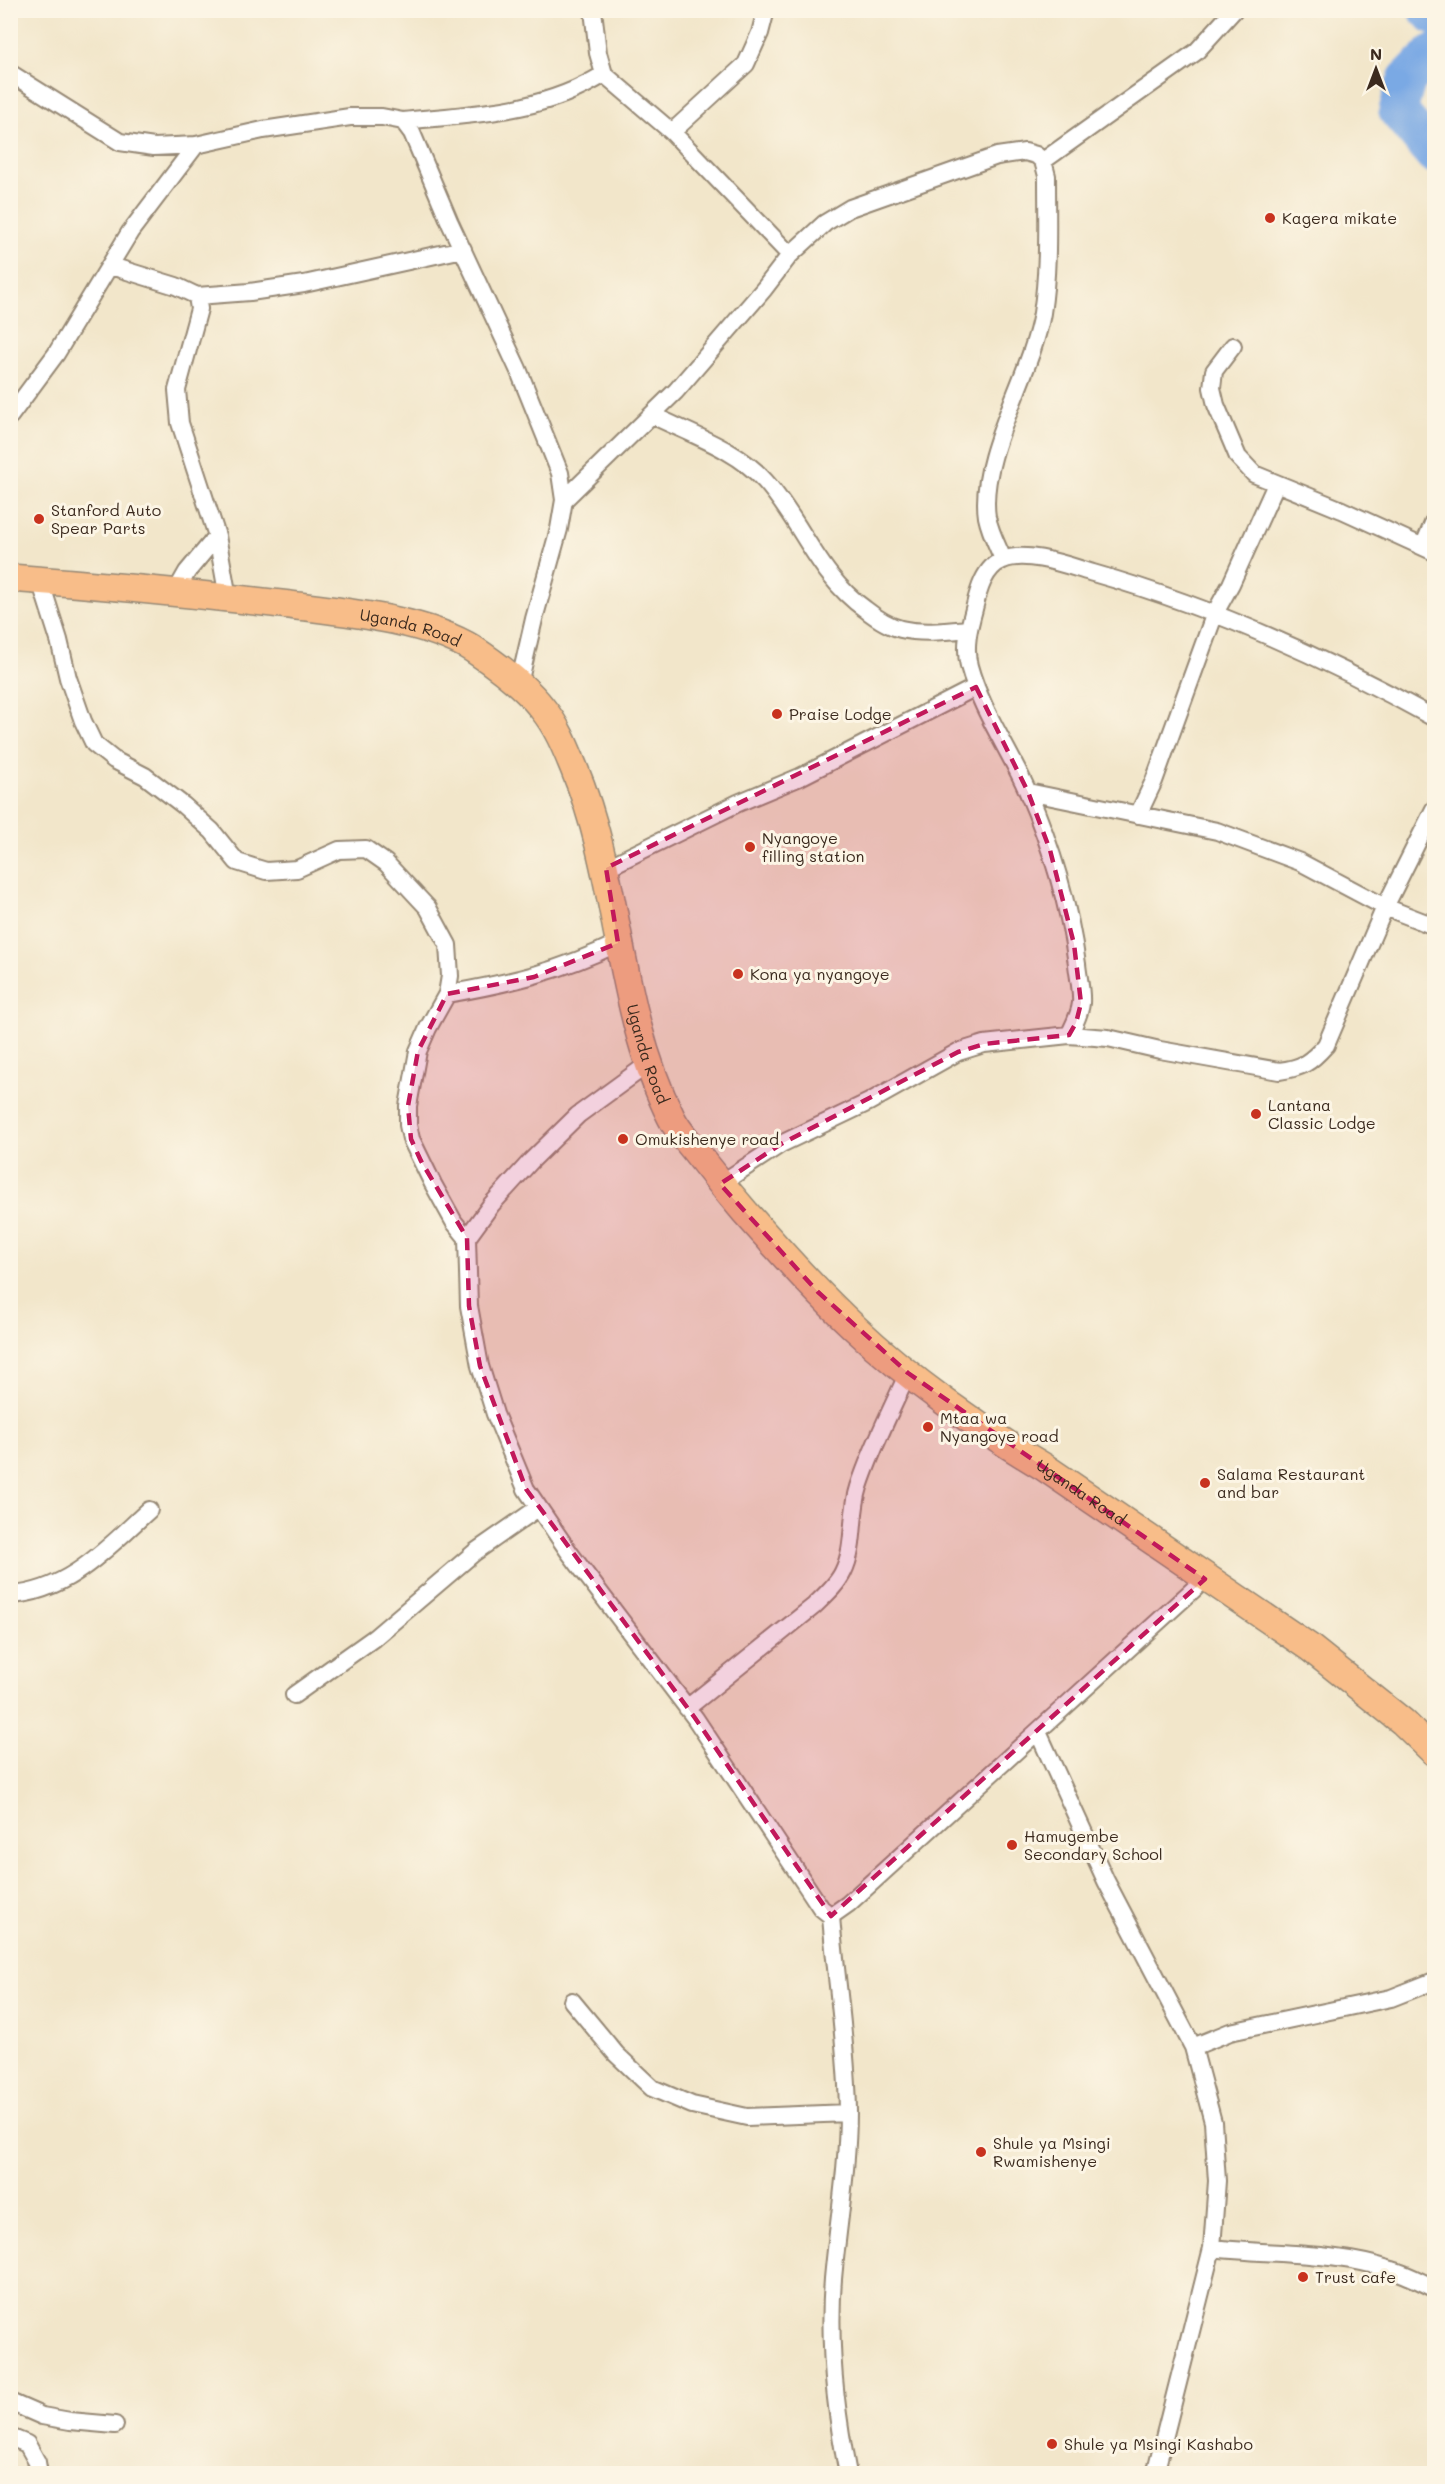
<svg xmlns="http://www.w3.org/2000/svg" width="1445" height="2484" font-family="Mali,sans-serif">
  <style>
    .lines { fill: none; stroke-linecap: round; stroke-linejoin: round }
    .river { stroke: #7aa9e4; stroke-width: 39 }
    .minor-casing { stroke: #968874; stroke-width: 20 }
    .primary-casing { stroke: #968874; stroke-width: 30 }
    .minor { stroke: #fff; stroke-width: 16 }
    .primary { stroke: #f8bd89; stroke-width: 27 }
    .marked { fill: #c2185b; fill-opacity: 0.2; stroke: #c2185b; stroke-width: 4.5; stroke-dasharray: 12 8; stroke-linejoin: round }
    .poi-dot { fill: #c8321e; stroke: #fcf5e5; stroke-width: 2 }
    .labels { text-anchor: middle; stroke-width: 6; stroke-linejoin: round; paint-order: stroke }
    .poi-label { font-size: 16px; fill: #3b2a1e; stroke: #fcf5e5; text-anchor: start }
    .street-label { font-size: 16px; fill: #3b2a1e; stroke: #fcf5e5 }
  </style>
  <rect width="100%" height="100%" fill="#fcf5e5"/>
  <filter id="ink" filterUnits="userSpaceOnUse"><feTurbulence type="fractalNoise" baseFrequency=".0167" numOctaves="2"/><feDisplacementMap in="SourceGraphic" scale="12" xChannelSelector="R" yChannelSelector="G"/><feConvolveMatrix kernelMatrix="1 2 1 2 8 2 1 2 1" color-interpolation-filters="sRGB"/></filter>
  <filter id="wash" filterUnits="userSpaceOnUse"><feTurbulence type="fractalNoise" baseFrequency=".008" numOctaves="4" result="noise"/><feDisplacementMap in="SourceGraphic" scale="24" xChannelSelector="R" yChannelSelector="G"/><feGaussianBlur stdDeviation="1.35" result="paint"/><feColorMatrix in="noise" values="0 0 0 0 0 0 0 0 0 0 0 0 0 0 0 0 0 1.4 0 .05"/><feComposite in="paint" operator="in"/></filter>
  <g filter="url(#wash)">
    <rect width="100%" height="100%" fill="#f2e6ca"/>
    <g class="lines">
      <path class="river" d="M1428,10L1434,15
        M1434,53L1407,79L1398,111L1434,154"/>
    </g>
  </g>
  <g filter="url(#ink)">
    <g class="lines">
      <g class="minor-casing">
        <path id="minor" d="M593,10L598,53L604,74L672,132L790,255
          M10,73L120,142L154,147L196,145L263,130L350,117H382L403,121L412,133L450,223L518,369L560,473L564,500L559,529L534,619L519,684
          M403,121C471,114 544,113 604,74
          M672,132L746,64L760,33L766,10
          M1043,161L1196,52L1234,10
          M111,266L176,286L197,296L199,309L177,390L180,423L217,536L228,598
          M197,296L250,292L304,284L463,249
          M1233,346L1214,371L1212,388L1216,405L1238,457L1254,474L1342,510L1434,552
          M652,415C690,434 737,449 765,481C802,522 818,576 865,609C875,617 888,626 901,629C922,634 947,631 969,629
          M10,416L56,354L130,232L196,145
          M564,500L676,391L764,289L790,255L825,223L850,208L997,156L1025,152L1036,155L1043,161L1047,176C1047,221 1049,268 1042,313C1032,374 978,456 987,517C990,532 997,545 1003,559
          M1423,547L1434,521
          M40,580L59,640L68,678L83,721L94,744L114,760L145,776L183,805L212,831L237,862L266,871L297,869L339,850L366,849L386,863L428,908L448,945L450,976L447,994L428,1028L418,1051L408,1106V1125L411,1139L433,1184L454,1222L467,1238
          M175,593L187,572L217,536
          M1028,792L1217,831L1300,862L1385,907L1434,926
          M1138,815L1154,781L1215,613L1231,584L1276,484
          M606,868L738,803L800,777L976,687
          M447,994C510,983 561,971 618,943
          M1069,1035C1074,1025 1080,1014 1081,1003C1082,990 1078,976 1077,964C1069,905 1051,845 1027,790C1009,749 981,710 969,666C964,647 969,627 974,609C978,592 984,567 1003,560C1027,550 1069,566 1093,573C1213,607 1326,658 1434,718
          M648,1064L578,1115L531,1161L491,1205L467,1238L469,1306L480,1366L495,1414L526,1489L569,1552L695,1718L821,1908L831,1916L848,1904L1205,1579
          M720,1184L781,1144L869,1102L958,1052L984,1044L1069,1035L1108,1038L1160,1050L1279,1071C1302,1068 1310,1063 1326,1045L1385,907L1434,809
          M10,1595C69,1592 109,1546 149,1510
          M294,1695L374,1638L475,1552L538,1508
          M687,1708L814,1606C824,1596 837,1585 843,1572C856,1546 850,1514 859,1487C872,1447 891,1411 908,1373
          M1038,1732L1106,1881L1193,2047L1213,2122L1217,2181L1212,2248L1155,2474
          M831,1916C836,1981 847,2045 848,2111C848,2167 838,2223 833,2279C828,2344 835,2409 848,2474
          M572,2001L616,2054L652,2088L692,2105L747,2117L848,2113
          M1193,2047L1230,2032L1391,1998L1434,1981
          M1212,2248C1271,2255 1335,2251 1392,2270C1407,2274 1421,2282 1434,2288
          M10,2402L42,2416L70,2421L115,2425
          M10,2437L27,2444L37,2462L39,2474"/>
      </g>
      <g class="primary-casing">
        <g id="primary">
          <path id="s1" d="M10,578C104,585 197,594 290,605C345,612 425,619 473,649C497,665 524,685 542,708C557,726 565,746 574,768C621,880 616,1007 671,1117C676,1128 685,1138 693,1148C710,1170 727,1191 745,1212C781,1252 816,1292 855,1328C908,1378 981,1430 1044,1467L1309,1647L1403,1722L1434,1752"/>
        </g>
      </g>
      <use href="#minor" class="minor"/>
      <use href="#primary" class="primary"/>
    </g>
  </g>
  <path class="marked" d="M976,687L1028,792L1050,850L1074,944L1081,1003L1076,1023L1069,1035L984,1044L958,1052L781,1144L720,1184L818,1292L908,1373L1205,1579L831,1916L695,1718L526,1489L480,1366L469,1306L467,1238L421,1161L411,1139L408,1106L418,1051L447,994L534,977L618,943L606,868Z"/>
  <g class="poi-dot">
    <circle cx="1270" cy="218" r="6"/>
    <circle cx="39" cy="519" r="6"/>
    <circle cx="777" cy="714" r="6"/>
    <circle cx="750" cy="847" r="6"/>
    <circle cx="738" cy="974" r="6"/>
    <circle cx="1256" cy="1114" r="6"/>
    <circle cx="623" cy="1139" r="6"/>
    <circle cx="928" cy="1427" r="6"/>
    <circle cx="1205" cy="1483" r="6"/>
    <circle cx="1012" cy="1845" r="6"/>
    <circle cx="981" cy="2152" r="6"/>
    <circle cx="1303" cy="2277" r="6"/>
    <circle cx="1052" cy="2444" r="6"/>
  </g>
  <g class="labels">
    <g class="poi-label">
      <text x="1282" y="224">Kagera mikate</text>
      <text x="51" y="516">Stanford Auto<tspan x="51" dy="18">Spear Parts</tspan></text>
      <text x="789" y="720">Praise Lodge</text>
      <text x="762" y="844">Nyangoye<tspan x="762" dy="18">filling station</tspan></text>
      <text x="750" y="980">Kona ya nyangoye</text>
      <text x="1268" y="1111">Lantana<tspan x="1268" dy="18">Classic Lodge</tspan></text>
      <text x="635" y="1145">Omukishenye road</text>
      <text x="940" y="1424">Mtaa wa<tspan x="940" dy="18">Nyangoye road</tspan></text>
      <text x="1217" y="1480">Salama Restaurant<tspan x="1217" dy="18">and bar</tspan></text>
      <text x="1024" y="1842">Hamugembe<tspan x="1024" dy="18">Secondary School</tspan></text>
      <text x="993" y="2149">Shule ya Msingi<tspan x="993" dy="18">Rwamishenye</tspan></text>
      <text x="1315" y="2283">Trust cafe</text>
      <text x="1064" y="2450">Shule ya Msingi Kashabo</text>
    </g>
    <g class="street-label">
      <text dy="6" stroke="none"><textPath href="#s1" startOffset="404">Uganda Road</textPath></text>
      <text dy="6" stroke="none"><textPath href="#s1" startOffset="926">Uganda Road</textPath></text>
      <text dy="6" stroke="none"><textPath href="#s1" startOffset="1554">Uganda Road</textPath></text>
    </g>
  </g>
  <rect width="1445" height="2484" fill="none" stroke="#fcf5e5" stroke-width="36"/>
  <g transform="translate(1376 69)" stroke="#fcf5e5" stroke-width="4.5" paint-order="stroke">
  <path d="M0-4.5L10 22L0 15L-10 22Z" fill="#3b2a1e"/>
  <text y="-9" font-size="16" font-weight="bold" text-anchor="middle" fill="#3b2a1e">N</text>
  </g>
</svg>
